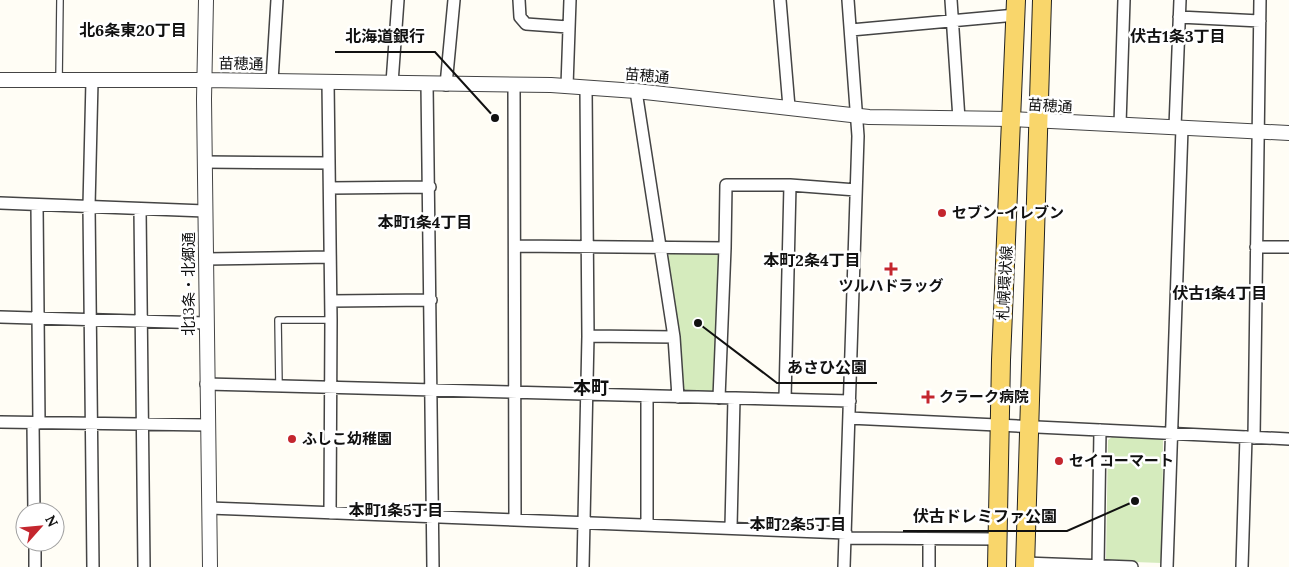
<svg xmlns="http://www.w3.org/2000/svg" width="1289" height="567" font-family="Lora,'Noto Sans JP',serif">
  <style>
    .green { fill: #d5ebbd }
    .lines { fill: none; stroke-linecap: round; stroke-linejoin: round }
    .service-casing { stroke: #444; stroke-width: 8 }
    .minor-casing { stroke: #444; stroke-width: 14 }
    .tertiary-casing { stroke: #444; stroke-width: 16 }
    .primary-casing { stroke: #222; stroke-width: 20 }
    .service { stroke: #fff; stroke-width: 5.5 }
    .minor { stroke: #fff; stroke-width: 11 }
    .tertiary { stroke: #fff; stroke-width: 14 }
    .primary { stroke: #f9d66b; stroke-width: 18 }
    .poi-dot { fill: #c4262e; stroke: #fff; stroke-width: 2 }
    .labels { text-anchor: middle; stroke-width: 5; stroke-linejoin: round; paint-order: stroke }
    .street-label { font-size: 15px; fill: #111; stroke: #fff }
    .poi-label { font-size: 15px; font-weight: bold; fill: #111; stroke: #fff; text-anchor: start }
    .neighbourhood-label { font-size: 16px; font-weight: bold; fill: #111; stroke: #fff }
    .quarter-label { font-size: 18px; font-weight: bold; fill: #111; stroke: #fff }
    .leader { fill: none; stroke: #111; stroke-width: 2 }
    .callout-dot { fill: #111; stroke: #fff; stroke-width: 2 }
    .callout-label { font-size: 16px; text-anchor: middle; font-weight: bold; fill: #111; stroke: #fff; stroke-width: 5; stroke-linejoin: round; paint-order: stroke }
  </style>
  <rect width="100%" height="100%" fill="#fffdf5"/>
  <path class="green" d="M671,253H719L722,257L717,391H686L684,388L668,256Z
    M1112,437L1163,439L1162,563L1106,561L1108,440Z"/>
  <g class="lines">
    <g class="service-casing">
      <path id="service" d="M59,80L60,0
        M279,386L278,320H331"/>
    </g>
    <g class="minor-casing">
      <path id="minor" d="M519,0L520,17L526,24L568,27
        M780,0L789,107
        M951,0L959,119
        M1179,17L1260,21
        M851,30L1016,15
        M92,81L89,206L93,567
        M272,81L277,0
        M328,82L331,320L330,513
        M392,83L398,0
        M427,84L433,567
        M446,85L454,0
        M514,86L515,520
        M567,86L570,0
        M636,91L674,337L678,397
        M1120,124L1124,0
        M1175,127L1180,0
        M204,162L329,163
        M330,188L430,187
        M0,203L205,211
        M37,205L39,423
        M140,209L144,567
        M515,246L725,248L726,185H790L856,190
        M1256,247H1289
        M206,259L330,257
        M331,301L431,300
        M0,317L206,323
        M588,336L674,337
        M206,384L850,401
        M719,398L725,248
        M785,399L790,185
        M849,418L1289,439
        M0,422L208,425
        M33,423L34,512
        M1254,438L1260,0
        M209,508L846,533
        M647,524V397
        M731,527L734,398
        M845,538L998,539
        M35,542V567
        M1025,563L1132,567
        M583,567L588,336L586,88
        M844,567L858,136L848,0
        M929,567V539
        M1098,567L1100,430
        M1167,567L1182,128
        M1242,567L1246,437"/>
    </g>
    <g class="tertiary-casing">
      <path id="tertiary" d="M206,0L204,99L210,567
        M0,80H204L551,85L636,91L869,117L1011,119L1289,133"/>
    </g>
    <g class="primary-casing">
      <path id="primary" d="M997,567L1001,360L1016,0
        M1025,567L1042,0"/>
    </g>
    <use href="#service" class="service"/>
    <use href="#minor" class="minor"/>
    <use href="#tertiary" class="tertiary"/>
    <use href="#primary" class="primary"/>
  </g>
  <g class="poi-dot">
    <circle cx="942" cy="213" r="5"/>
    <path d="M888.5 261.5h5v5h5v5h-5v5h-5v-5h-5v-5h5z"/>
    <path d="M925.5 389.5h5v5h5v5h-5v5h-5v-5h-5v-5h5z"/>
    <circle cx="292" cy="439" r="5"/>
    <circle cx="1059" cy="461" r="5"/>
  </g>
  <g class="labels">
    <g class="street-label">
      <text transform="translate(241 64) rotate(1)" y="5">苗穂通</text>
      <text transform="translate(647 76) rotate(5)" y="5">苗穂通</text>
      <text transform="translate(1050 106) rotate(4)" y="5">苗穂通</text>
      <text transform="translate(1005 283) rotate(-87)" y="5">札幌環状線</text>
      <text transform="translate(189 284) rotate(-90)" y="5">北13条・北郷通</text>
    </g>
    <g class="poi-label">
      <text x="952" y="218">セブン-イレブン</text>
      <text x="891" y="291" text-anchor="middle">ツルハドラッグ</text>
      <text x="939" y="402">クラーク病院</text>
      <text x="302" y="444">ふしこ幼稚園</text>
      <text x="1069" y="466">セイコーマート</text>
    </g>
    <g class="neighbourhood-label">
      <text x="133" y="36">北6条東20丁目</text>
      <text x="1178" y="42">伏古1条3丁目</text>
      <text x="425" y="228">本町1条4丁目</text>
      <text x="812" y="266">本町2条4丁目</text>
      <text x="1220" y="299">伏古1条4丁目</text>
      <text x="396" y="516">本町1条5丁目</text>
      <text x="798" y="530">本町2条5丁目</text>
    </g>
    <g class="quarter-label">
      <text x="591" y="394">本町</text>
    </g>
  </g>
  <path class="leader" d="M495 118L435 52H335M698 323L777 383H877M1135 501L1067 531H903"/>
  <g class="callout-dot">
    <circle cx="495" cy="118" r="5"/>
    <circle cx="698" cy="323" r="5"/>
    <circle cx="1135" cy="501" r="5"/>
  </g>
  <g class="callout-label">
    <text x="385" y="42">北海道銀行</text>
    <text x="827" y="373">あさひ公園</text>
    <text x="985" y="522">伏古ドレミファ公園</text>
  </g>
  <g transform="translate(40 527) rotate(63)"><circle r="24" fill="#ffffff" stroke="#a0a0a0"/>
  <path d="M0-4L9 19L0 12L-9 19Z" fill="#c4262e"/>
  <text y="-8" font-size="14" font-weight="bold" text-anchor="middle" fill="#111111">N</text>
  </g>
</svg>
